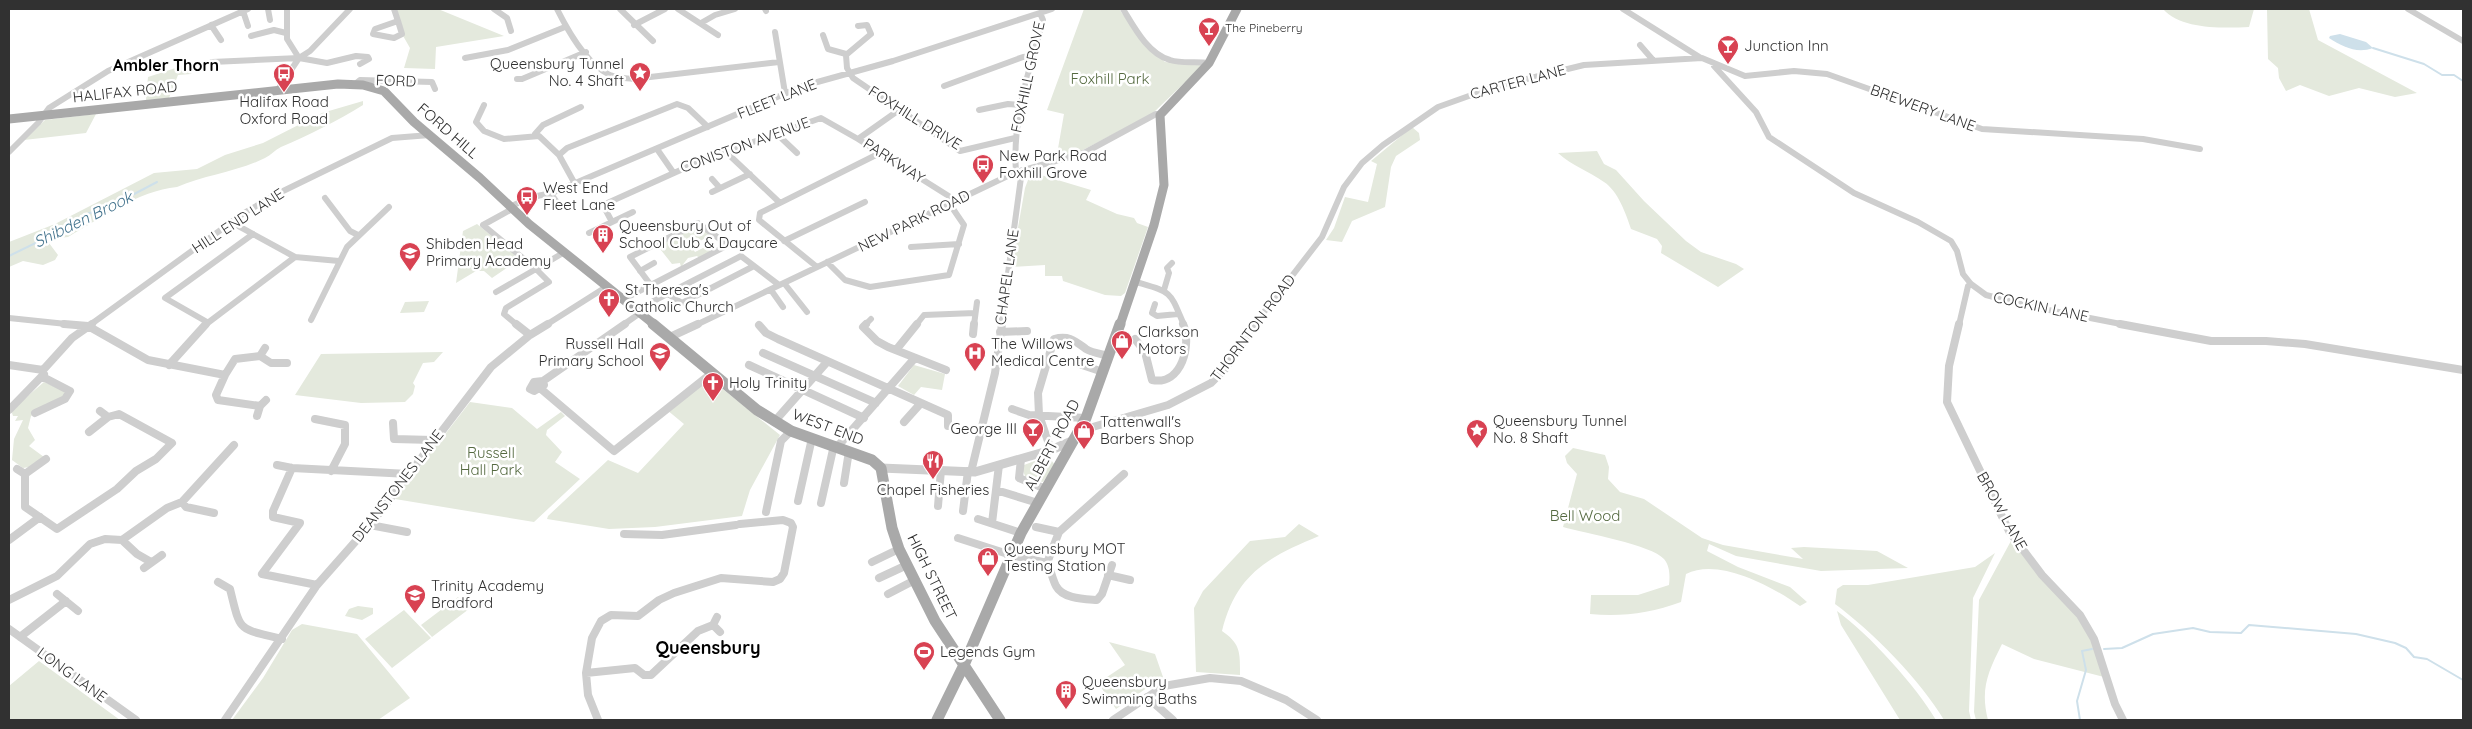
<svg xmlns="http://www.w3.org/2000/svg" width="2472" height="729" font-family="Quicksand,sans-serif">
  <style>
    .green { fill: #e4e9dd }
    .water { fill: #cee0ea }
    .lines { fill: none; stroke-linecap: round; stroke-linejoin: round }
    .stream { stroke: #cee0ea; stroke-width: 2 }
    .minor-far1 { stroke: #cecece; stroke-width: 6 }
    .minor { stroke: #cecece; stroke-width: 8 }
    .tertiary { stroke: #cecece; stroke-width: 9 }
    .primary-far1 { stroke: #a9a9a9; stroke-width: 9 }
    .primary { stroke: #a9a9a9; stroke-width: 11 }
    .labels { text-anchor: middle; stroke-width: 5; stroke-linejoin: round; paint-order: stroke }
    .far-poi-label { font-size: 12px; fill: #313131; stroke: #fff; text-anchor: start }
    .poi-label { font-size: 15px; fill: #313131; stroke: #fff; text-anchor: start }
    .street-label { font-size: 15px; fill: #313131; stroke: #fff }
    .park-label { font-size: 15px; fill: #556a41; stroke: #fff }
    .neighbourhood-label { font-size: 16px; font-weight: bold; fill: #000; stroke: #fff }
    .water-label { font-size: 16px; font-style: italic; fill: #44748e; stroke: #fff }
    .quarter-label { font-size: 18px; font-weight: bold; fill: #000; stroke: #fff }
  </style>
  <rect width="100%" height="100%" fill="#fff"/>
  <path class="green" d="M394,9H438L504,36L436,47L435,69L404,68L410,48L402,34Z
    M1084,9H1119L1142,40L1165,62L1203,65L1152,114L1081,151L1056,160L1064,114L1047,110Z
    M2163,9H2254L2249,27C2224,28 2181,30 2163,9Z
    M2267,9H2309L2318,40L2417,93L2395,97L2359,88L2329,96L2300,85L2286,91L2279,78L2278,68L2268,59Z
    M197,61L191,74L178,75L169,98L146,100L148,77Z
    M363,101V105C337,121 309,135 281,147C275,150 271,155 265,158C237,172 205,175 177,187C138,191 101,218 68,237L59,238L49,243L58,255L55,260L43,265L23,261L9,267V242L55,224L154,173L197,169L225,155L263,143L322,113Z
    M96,114L86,133L24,140L45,120Z
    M1412,127L1419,133L1420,140L1396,156L1391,167L1385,207L1352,221L1342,242L1326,240L1334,228L1345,197L1368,202L1377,164L1371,161Z
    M1597,151L1604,164L1616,170L1644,201L1686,241L1701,252L1736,264L1744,269L1718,287L1661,253L1662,246L1657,239L1631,229C1626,214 1618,191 1604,182C1589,171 1572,166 1558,153Z
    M1031,172L1091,190L1086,200L1117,214L1134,218L1137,223L1148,227L1125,293L1121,296L1105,295L1063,281L1062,276H1045V265L1011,267L1025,188Z
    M477,224L520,259L492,278L484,271H476L456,283L463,231Z
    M699,225L713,234L691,246L695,252L709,245L711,252L699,258L697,256L688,258L681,267L680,263L672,264L657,245Z
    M429,301L424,312L400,313L405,302Z
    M443,352L434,362L423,363L413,383L415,386L413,394L405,402L361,403L295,395L321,354Z
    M914,365L945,374L942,390L921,387L914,395L898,386Z
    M709,378L780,435L750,490L742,516L655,527L609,529L547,519L548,516L608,460L638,473L684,424L667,410Z
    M44,382L67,392L60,401L31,416L28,428L35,440L29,446L44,457L29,467L23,468L12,460L14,439L23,420L15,421L18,416H13L12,413L14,408Z
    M470,402L512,408L537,429L561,412L565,416L547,430L546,435L562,452L555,462L580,479L534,522L395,499Z
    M1573,448L1605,455L1609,467L1608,479L1620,492L1644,499L1702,538L1723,545L1803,559L1791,548L1804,547L1877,551L1908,568L1821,571L1736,556L1709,544L1707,551L1738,567L1790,587L1807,602L1800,606C1773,587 1719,557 1686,574L1681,602C1651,613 1622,617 1590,614L1591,595H1638L1669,585C1670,576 1670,566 1664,559C1652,545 1584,533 1563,527L1577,474L1567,463L1565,456Z
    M1048,456L1055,465L1043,482L1026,478L1023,471L1024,465Z
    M1299,524L1319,536C1268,557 1236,574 1222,631C1241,644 1240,653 1240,675L1196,672L1194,608L1203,591L1250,541L1285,537Z
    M2012,539C2031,569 2059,591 2079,619C2092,636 2097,657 2104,677L2034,659L2002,644C1988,672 1980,689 1988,720H1976L1974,712L1979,600Z
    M1995,553L1973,598L1969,711L1971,720H1944C1921,681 1872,631 1835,604L1837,589L1843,585H1868L1975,567Z
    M458,597L469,609L432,637L421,625Z
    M358,606L373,608V614L362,620L345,616L349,609Z
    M404,610L431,638L392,668L365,639Z
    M1837,611C1869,634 1916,686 1936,720H1900L1841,625Z
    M302,624L357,634L410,698L378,720H232L263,678L292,630Z
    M1109,642L1155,654L1163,677L1116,709L1098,683L1125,665Z
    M39,661L120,720H9V686Z"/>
  <path class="water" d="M2340,34L2366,42L2373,48C2357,54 2343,47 2329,38L2330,36Z"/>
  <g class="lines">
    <path class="stream" d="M2373,48L2424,64L2442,75H2454L2463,81
      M9,256L50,236L89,213L100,212L157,182
      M2104,649L2122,648L2153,634L2193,628L2210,632L2241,633L2249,625L2356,634L2395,643L2406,648L2414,657L2427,659L2463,680
      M2080,720L2077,701L2086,670L2082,651L2092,649"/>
    <path class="minor-far1" d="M268,9L270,20
      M287,9V39L299,58
      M394,9L398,21
      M494,9L507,18L511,31
      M557,9C568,31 586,64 610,75C617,78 625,78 633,79L779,62
      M620,9L653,41
      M678,9L718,35
      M765,9L766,11
      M1123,9C1134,27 1148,54 1170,60C1182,64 1196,61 1209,63
      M1623,9L1701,58
      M2408,9L2463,41
      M243,11L248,26
      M398,21L402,34L394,38L373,34L375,29Z
      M701,23L715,15L735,9
      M211,25L221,40
      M634,25L665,9
      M858,26L867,25L871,34L846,55L847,68L853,78L960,151L1015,138
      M775,32L785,93
      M823,35L828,49L846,54
      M251,36L274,30L286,33
      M1640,45L1653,60
      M299,58L327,63L356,56L368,57L369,59L360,64
      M465,58L508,50L565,27
      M212,62L299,58L310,51L350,9
      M1714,66L1756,112L1769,137L1854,193L1918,222L1951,241L1957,251L1963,274L1971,284L1986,295L2028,306L2126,325
      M517,79H522L586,52
      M354,85L360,80L432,82L435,89
      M944,86L1023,57L1033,56
      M277,91L299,58
      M484,105L476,122L484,131L504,139L539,136L559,155
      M979,110L1008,104L1020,105
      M535,134L543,125L581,107
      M778,135L797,153
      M858,139L955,200
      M657,149L673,172
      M9,152L38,123L49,108L108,71L248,9
      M727,153L779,202
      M1016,172C1012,119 1029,71 1043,20L1040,13
      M712,179L720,188
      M575,184L559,155L567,148L677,104L688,108L708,127
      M712,192L750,174
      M551,194L559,205
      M325,198L350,231L358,235
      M509,207L532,197L552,193L803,86L893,61L1052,9
      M231,222L295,257L339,261
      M612,222L603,205L705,159L821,118L858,139L899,110
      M589,233L633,212
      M784,241L865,202
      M911,247L959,244
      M827,262L845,280L870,287L949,275L964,225L949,203
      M817,267L759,220L760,213L880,153
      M640,271L654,263
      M1136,282C1173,293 1169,290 1184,325
      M784,283L807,312
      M771,290L783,307
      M1164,290L1169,273L1167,268L1172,263
      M496,292L536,269L483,225L512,209
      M666,293L682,303L754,266
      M622,300L728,245L698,223L630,257L650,284
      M1155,304L1152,313L1157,316L1178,314
      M636,310L741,256L779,285
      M9,318L76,325
      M311,320L347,247L389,207
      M207,322L165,298L253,234
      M90,325L244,213L279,193L392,138L430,135
      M205,325L295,257
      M517,325L504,314L506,308L549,282L536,269L563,253
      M546,325L606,287
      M623,325L640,313
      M696,325L1016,172L1084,153L1156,114L1160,115
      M865,325L871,319
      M916,325L924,315L975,313
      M974,325L977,302
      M1001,325L1022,170
      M1254,325L1322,237L1344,187L1362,163L1383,145L1438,107L1494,87L1584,65L1702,58L1745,76L1794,71L1827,74L1982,129L2143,139L2200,149
      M1959,325L1968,286L1971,284"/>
    <path class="minor" d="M64,324L88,326L148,360L225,375L216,395L218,400L260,406
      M516,324L530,335
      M866,324L863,327L877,341L888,347L946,370
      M1959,324L1949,366L1947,402L2009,531L2042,575L2080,615L2094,639L2115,704L2123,720
      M2120,324L2211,341H2266L2305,344L2463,370
      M759,325L766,333L778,339L948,415V426
      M1000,332L1027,331
      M973,334L974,324
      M670,337L698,324
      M1135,339L1145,352L1152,380C1182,386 1192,344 1183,324
      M896,350L917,324
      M763,353L876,403
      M260,356L265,348
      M1073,362L1103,372
      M9,365L43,370L72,338L92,324
      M169,365L206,324
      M749,365L864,418
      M225,375L235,359L260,356L271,363H287
      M543,381L544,385L534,391L530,389L534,382Z
      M543,381L625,324
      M541,389L614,451L712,373
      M1012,409L1029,415L1086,418
      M9,410L44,374
      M100,411L108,417
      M35,413L65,399L70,391L43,377
      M257,416L260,406L266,400
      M315,419L345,425V444L331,471
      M774,422L827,362
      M904,422L921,403
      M393,423L394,439L433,440
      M1079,431L1168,405L1211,383L1225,369L1255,324
      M838,446L914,359
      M1051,450L1039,415L1038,393L1054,339C1069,335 1075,341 1086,349C1092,353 1102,354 1109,356
      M1021,459L1019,478L1046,489
      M277,465L292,468L409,474
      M292,468L273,511V517L300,523L262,574L317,585
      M17,469L25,474V507L57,529L117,489L136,471L156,459L172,443L119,414L108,417L89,432
      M971,472L995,373L1002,324
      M25,474L46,459
      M844,483L849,451
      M996,490L1038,503
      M798,501L812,438
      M182,502L186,507L214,513
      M821,503L834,445
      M938,506L941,470
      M963,511L968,471
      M766,512L781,441L791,431
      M978,519L1021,533
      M992,523L999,465
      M370,525L407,532
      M1036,527L1059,532L1124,474
      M624,534L662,535L736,525
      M958,538L1011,555L1047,563C1051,570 1052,578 1056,586C1063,599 1084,599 1097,600L1102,594L1112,565
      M9,540L40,517
      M122,540L137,554L151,562
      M872,562L899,549
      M1047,563L1059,532
      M144,568L162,555
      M1108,575L1130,580
      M879,578L907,565
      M218,582L230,589C241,634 238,628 282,639
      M57,594L78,611
      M888,594L915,580
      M9,600L57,576L90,544L105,539L122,540L167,508L182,502L234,445
      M713,625L717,617
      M9,629L136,720
      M20,637L66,601
      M586,673L635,668L644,675H651L698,631L713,625L720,632
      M1147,697L1173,720
      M225,720L317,585L370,525L491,367L530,335L548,324
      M598,720L588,695L586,673L592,638L601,621L611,615L638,616L659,600L674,593L721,578L773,582L780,579L784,573L793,527L791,523L783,520L740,524
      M1113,720L1164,686L1210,678L1241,681L1286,700L1317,720"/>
    <path class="tertiary" d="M881,468L975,472L1051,450L1072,441"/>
    <path class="primary-far1" d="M9,119L338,84L363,85L384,91L414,122L480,178L529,224L655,325
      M1120,325L1154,225L1164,185L1160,115L1209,63L1237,9"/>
    <path class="primary" d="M653,324L757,410L791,431L872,460L881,468L892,528L899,549L935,621L1000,720
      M937,720L964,665L1021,533L1086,418L1120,324"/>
  </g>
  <defs>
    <g id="bar-pin" transform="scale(1.125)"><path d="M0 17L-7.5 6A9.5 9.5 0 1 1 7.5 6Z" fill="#d84252" stroke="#fff"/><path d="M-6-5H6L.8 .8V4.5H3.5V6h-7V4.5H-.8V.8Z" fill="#fff"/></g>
    <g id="sight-pin" transform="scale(1.125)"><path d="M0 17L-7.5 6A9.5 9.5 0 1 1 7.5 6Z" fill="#d84252" stroke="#fff"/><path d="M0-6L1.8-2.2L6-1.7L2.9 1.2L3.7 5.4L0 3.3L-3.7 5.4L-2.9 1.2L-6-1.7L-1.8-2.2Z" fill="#fff"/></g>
    <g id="bus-pin" transform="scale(1.125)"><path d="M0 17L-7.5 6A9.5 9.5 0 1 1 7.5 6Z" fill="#d84252" stroke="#fff"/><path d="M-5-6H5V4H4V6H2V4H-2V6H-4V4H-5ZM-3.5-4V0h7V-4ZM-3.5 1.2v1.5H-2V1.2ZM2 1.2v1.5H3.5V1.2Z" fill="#fff"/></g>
    <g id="building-pin" transform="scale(1.125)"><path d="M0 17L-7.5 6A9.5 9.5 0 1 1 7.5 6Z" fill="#d84252" stroke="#fff"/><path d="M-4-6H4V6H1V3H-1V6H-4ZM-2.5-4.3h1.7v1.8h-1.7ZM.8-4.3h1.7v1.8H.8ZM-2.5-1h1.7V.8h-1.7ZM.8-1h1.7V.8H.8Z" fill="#fff"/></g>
    <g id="school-pin" transform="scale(1.125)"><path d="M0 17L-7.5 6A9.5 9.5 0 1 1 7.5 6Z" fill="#d84252" stroke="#fff"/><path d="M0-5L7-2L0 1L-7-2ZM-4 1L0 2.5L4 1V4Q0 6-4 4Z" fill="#fff"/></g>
    <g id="church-pin" transform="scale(1.125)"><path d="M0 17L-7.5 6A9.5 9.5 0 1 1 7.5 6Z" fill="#d84252" stroke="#fff"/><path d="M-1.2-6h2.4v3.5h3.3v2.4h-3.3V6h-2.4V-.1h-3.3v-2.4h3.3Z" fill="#fff"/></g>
    <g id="shop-pin" transform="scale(1.125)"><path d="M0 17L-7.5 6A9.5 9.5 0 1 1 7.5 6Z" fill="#d84252" stroke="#fff"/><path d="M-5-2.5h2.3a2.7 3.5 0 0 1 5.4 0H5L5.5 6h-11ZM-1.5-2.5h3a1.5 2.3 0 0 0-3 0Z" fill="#fff"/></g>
    <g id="hospital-pin" transform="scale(1.125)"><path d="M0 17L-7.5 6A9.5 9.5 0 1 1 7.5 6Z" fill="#d84252" stroke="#fff"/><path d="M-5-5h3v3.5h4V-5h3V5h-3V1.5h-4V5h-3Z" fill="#fff"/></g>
    <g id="restaurant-pin" transform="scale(1.125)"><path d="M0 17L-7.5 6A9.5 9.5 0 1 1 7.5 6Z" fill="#d84252" stroke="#fff"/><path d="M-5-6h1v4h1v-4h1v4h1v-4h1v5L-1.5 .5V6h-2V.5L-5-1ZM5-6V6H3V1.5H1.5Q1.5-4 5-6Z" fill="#fff"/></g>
    <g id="stadium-pin" transform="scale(1.125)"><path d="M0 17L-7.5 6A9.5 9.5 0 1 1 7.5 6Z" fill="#d84252" stroke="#fff"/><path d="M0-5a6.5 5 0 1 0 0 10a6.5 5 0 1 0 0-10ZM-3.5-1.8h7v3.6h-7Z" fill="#fff"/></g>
  </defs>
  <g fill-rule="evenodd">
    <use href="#bar-pin" x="1209" y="28"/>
    <use href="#bar-pin" x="1728" y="46"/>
    <use href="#sight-pin" x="640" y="73"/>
    <use href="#bus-pin" x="284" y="74"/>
    <use href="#bus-pin" x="983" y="165"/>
    <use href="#bus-pin" x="527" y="197"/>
    <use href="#building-pin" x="603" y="235"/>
    <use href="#school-pin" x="410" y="253"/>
    <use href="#church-pin" x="609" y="299"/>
    <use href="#shop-pin" x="1122" y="341"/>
    <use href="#school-pin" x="660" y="353"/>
    <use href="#hospital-pin" x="975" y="353"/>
    <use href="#church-pin" x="713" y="383"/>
    <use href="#bar-pin" x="1033" y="429"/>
    <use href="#sight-pin" x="1477" y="430"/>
    <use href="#shop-pin" x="1084" y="431"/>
    <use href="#restaurant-pin" x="933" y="461"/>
    <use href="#shop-pin" x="988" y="558"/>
    <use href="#school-pin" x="415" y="595"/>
    <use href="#stadium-pin" x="924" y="652"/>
    <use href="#building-pin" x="1066" y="691"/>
  </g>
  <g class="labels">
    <g class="far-poi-label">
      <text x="1225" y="32">The Pineberry</text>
    </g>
    <g class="poi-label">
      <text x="1744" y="51">Junction Inn</text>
      <text x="624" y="69" text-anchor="end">Queensbury Tunnel<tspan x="624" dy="17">No. 4 Shaft</tspan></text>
      <text x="284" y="107" text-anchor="middle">Halifax Road<tspan x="284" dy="17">Oxford Road</tspan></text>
      <text x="999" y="161">New Park Road<tspan x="999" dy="17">Foxhill Grove</tspan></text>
      <text x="543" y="193">West End<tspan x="543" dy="17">Fleet Lane</tspan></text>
      <text x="619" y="231">Queensbury Out of<tspan x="619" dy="17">School Club &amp; Daycare</tspan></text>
      <text x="426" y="249">Shibden Head<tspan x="426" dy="17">Primary Academy</tspan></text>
      <text x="625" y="295">St Theresa's<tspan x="625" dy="17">Catholic Church</tspan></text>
      <text x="1138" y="337">Clarkson<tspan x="1138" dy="17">Motors</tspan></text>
      <text x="644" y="349" text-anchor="end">Russell Hall<tspan x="644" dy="17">Primary School</tspan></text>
      <text x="991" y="349">The Willows<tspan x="991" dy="17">Medical Centre</tspan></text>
      <text x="729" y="388">Holy Trinity</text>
      <text x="1493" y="426">Queensbury Tunnel<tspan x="1493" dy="17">No. 8 Shaft</tspan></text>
      <text x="1100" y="427">Tattenwall's<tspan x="1100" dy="17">Barbers Shop</tspan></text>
      <text x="1017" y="434" text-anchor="end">George III</text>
      <text x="933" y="495" text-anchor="middle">Chapel Fisheries</text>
      <text x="1004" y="554">Queensbury MOT<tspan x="1004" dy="17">Testing Station</tspan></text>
      <text x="431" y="591">Trinity Academy<tspan x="431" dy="17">Bradford</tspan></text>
      <text x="940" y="657">Legends Gym</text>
      <text x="1082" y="687">Queensbury<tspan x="1082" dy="17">Swimming Baths</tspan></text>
    </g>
    <g class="street-label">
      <text transform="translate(1028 77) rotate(-78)" y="5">FOXHILL GROVE</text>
      <text transform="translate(396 81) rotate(2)" y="5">FORD</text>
      <text transform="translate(1518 82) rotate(-15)" y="5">CARTER LANE</text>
      <text transform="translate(125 92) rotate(-6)" y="5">HALIFAX ROAD</text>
      <text transform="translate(777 99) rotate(-22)" y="5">FLEET LANE</text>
      <text transform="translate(1923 108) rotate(20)" y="5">BREWERY LANE</text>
      <text transform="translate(915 118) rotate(32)" y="5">FOXHILL DRIVE</text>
      <text transform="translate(448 131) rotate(41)" y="5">FORD HILL</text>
      <text transform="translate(745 145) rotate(-20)" y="5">CONISTON AVENUE</text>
      <text transform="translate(894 161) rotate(33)" y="5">PARKWAY</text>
      <text transform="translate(238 221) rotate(-33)" y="5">HILL END LANE</text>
      <text transform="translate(914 221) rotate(-26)" y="5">NEW PARK ROAD</text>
      <text transform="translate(1007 277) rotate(-82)" y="5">CHAPEL LANE</text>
      <text transform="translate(2041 307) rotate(12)" y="5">COCKIN LANE</text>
      <text transform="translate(1253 328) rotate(-53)" y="5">THORNTON ROAD</text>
      <text transform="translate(828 427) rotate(21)" y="5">WEST END</text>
      <text transform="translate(1052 445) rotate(-62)" y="5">ALBERT ROAD</text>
      <text transform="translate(398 486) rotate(-52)" y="5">DEANSTONES LANE</text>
      <text transform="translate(2002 511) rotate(61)" y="5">BROW LANE</text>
      <text transform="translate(932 577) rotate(64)" y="5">HIGH STREET</text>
      <text transform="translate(72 675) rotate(36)" y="5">LONG LANE</text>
    </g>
    <g class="park-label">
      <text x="1110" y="84">Foxhill Park</text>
      <text x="491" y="458">Russell<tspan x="491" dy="17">Hall Park</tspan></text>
      <text x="1585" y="521">Bell Wood</text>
    </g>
    <g class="neighbourhood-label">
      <text x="166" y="71">Ambler Thorn</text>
    </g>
    <g class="water-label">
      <text transform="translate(83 219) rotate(-26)" y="6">Shibden Brook</text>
    </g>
    <g class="quarter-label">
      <text x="708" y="654">Queensbury</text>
    </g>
  </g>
  <rect width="2472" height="729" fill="none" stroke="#313131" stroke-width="20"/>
</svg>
